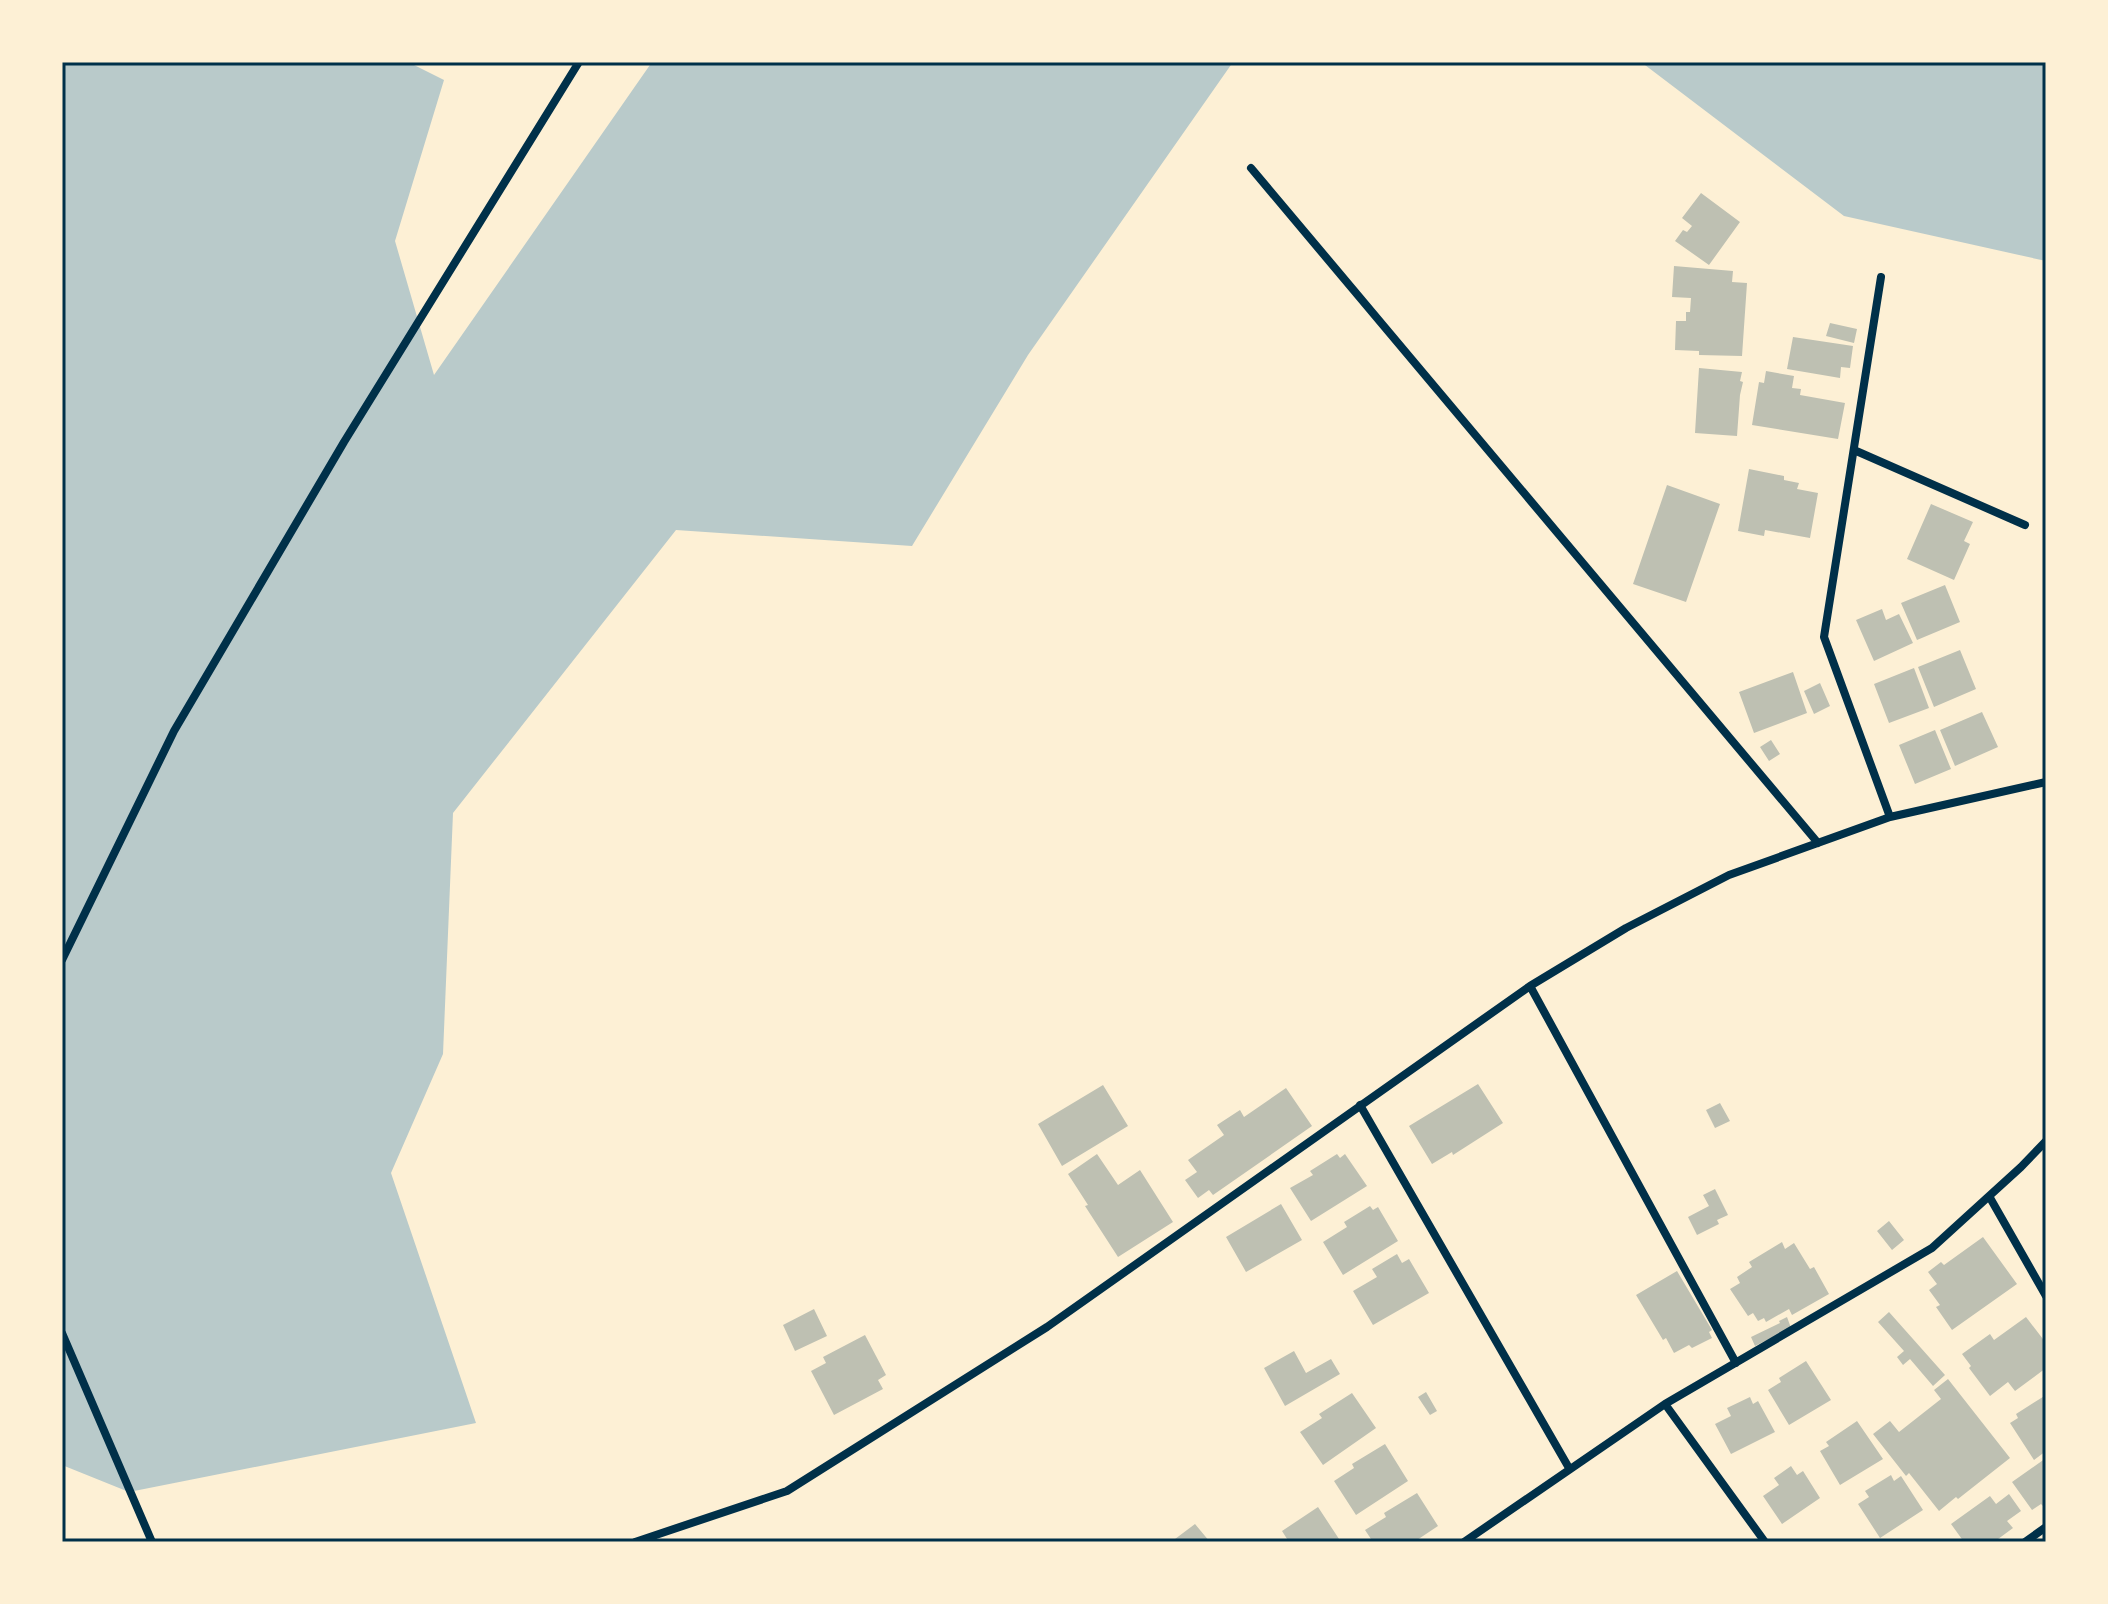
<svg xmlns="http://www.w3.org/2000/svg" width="2108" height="1604" font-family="Poppins,sans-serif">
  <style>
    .green { fill: #b9caca }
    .building { fill: #bec0b2 }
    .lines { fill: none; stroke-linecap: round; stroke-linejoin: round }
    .minor { stroke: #003049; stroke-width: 8 }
    .neatline { fill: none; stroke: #003049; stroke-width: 3 }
  </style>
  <rect width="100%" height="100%" fill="#fdf0d5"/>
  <path class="green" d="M62,62H408L444,80L395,241L434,375L652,62H1233L1028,355L912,546L676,530L453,813L443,1054L391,1173L476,1423L129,1492L62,1465Z
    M1641,62H2046V261L1844,216Z"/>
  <path class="building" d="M1701,193L1740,222L1709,265L1675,241L1683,230L1687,232L1692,226L1682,218Z
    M1674,266L1733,271L1732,282L1747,283L1742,356L1699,355V351L1675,350L1676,321H1686V312H1690L1691,298L1672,297Z
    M1830,323L1857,329L1854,343L1826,336Z
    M1793,337L1853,346L1850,368L1841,367L1840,378L1787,369Z
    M1699,368L1742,372L1740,381L1743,382L1740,395L1737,436L1695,433Z
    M1766,371L1794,376L1792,388L1801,389L1800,395L1845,403L1838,439L1752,425L1759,382L1764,383Z
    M1749,469L1784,476V480L1799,483L1797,489L1818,493L1810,538L1765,530L1764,536L1738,531Z
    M1667,485L1720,504L1686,602L1633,584Z
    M1931,504L1973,522L1964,541L1970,544L1954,580L1907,559Z
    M1945,585L1960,622L1917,640L1901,603Z
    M1882,609L1886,620L1899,614L1913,643L1874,661L1856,620Z
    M1960,650L1976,689L1934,707L1918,667Z
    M1914,668L1929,708L1889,723L1874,684Z
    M1793,672L1807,713L1754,733L1739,692Z
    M1820,683L1830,706L1814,714L1804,691Z
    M1982,712L1998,747L1955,766L1940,730Z
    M1935,730L1951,769L1915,784L1899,745Z
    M1771,740L1780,754L1769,761L1760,747Z
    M1478,1084L1503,1123L1453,1155L1452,1152L1432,1164L1409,1126Z
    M1103,1085L1128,1126L1062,1166L1038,1124Z
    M1286,1088L1312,1126L1213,1195L1209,1190L1198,1198L1185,1180L1197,1172L1188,1160L1224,1135L1217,1125L1240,1110L1244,1117Z
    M1720,1103L1730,1121L1715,1128L1706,1110Z
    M1097,1154L1118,1185L1140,1170L1173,1222L1118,1257L1085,1206L1088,1205L1068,1174Z
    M1337,1154L1340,1158L1345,1154L1367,1186L1311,1221L1290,1188L1313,1175L1310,1171Z
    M1715,1189L1728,1215L1717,1220L1719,1224L1697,1235L1688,1217L1709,1206L1703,1195Z
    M1281,1204L1302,1240L1246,1272L1226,1237Z
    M1370,1206L1373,1210L1378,1207L1398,1241L1343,1275L1323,1242L1347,1227L1344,1222Z
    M1889,1221L1904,1240L1892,1250L1877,1231Z
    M1983,1237L2017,1284L1952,1330L1936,1307L1940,1305L1929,1290L1937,1284L1928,1272L1941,1262L1944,1265Z
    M1782,1242L1785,1249L1794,1243L1810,1269L1814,1267L1829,1294L1792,1315L1789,1309L1766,1322L1764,1318L1758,1321L1753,1313L1748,1316L1730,1289L1740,1283L1737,1277L1752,1267L1749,1262Z
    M1397,1254L1402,1263L1409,1259L1429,1293L1373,1325L1353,1291L1377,1277L1372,1269Z
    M1677,1271L1712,1330L1709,1332L1712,1338L1692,1348L1689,1345L1674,1353L1666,1338L1663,1340L1636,1295Z
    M814,1309L827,1336L795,1351L783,1325Z
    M1889,1312L1945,1375L1933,1386L1910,1359L1903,1365L1897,1357L1904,1351L1878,1322Z
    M1787,1317L1791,1328L1755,1346L1751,1337L1780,1323L1779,1321Z
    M2026,1317L2046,1343V1368L2015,1391L2008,1382L1990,1396L1969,1368L1971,1366L1962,1354L1990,1334L1994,1340Z
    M865,1335L886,1375L878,1380L883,1389L834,1415L811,1371L826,1363L823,1357Z
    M1294,1351L1306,1373L1331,1359L1340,1374L1285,1406L1264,1368Z
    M1806,1361L1831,1400L1789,1425L1768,1390L1781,1382L1779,1378Z
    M1948,1379L2010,1458L1958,1499L1956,1497L1939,1511L1909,1473L1906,1476L1873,1434L1890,1421L1899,1432L1941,1399L1934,1390Z
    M1426,1392L1437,1411L1430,1415L1418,1397Z
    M1352,1393L1376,1428L1323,1465L1300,1432L1322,1418L1319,1414Z
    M2046,1395V1451L2034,1460L2010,1423L2018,1418L2016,1414Z
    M1750,1397L1753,1404L1758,1401L1775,1432L1731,1454L1715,1424L1731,1416L1727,1408Z
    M1857,1421L1883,1459L1840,1485L1820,1451L1829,1446L1826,1442Z
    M1385,1444L1408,1481L1356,1515L1334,1481L1354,1468L1352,1464Z
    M2046,1458V1503L2043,1506L2041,1504L2032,1510L2012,1482Z
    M1791,1466L1797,1475L1803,1471L1820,1498L1782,1524L1763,1496L1779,1485L1774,1478Z
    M1891,1475L1894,1481L1901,1476L1923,1510L1880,1538L1858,1504L1869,1497L1865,1491Z
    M1417,1493L1438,1526L1414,1542H1373L1365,1530L1386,1517L1384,1513Z
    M2009,1494L2021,1511L2007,1521L2013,1528L1994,1542H1964L1951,1524L1990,1496L1996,1504Z
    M1318,1507L1341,1542H1289L1282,1531Z
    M1195,1524L1210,1542H1171Z"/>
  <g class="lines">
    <path class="minor" d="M1251,168L1818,843
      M1881,277L1824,637L1890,817
      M1854,450L2025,525
      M62,960L174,731L344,442L579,62
      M1530,986L1736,1363
      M1360,1105L1569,1468
      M1989,1196L2046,1296
      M62,1333L152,1542
      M1665,1404L1765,1542
      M635,1542L787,1491L1047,1327L1530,986L1626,928L1729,875L1890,817L2046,782
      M1464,1542L1665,1404L1932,1248L2021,1167L2046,1141
      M2025,1542L2046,1527"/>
  </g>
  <rect width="2108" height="1604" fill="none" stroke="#fdf0d5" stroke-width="128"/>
  <rect x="64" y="64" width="1980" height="1476" class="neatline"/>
</svg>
